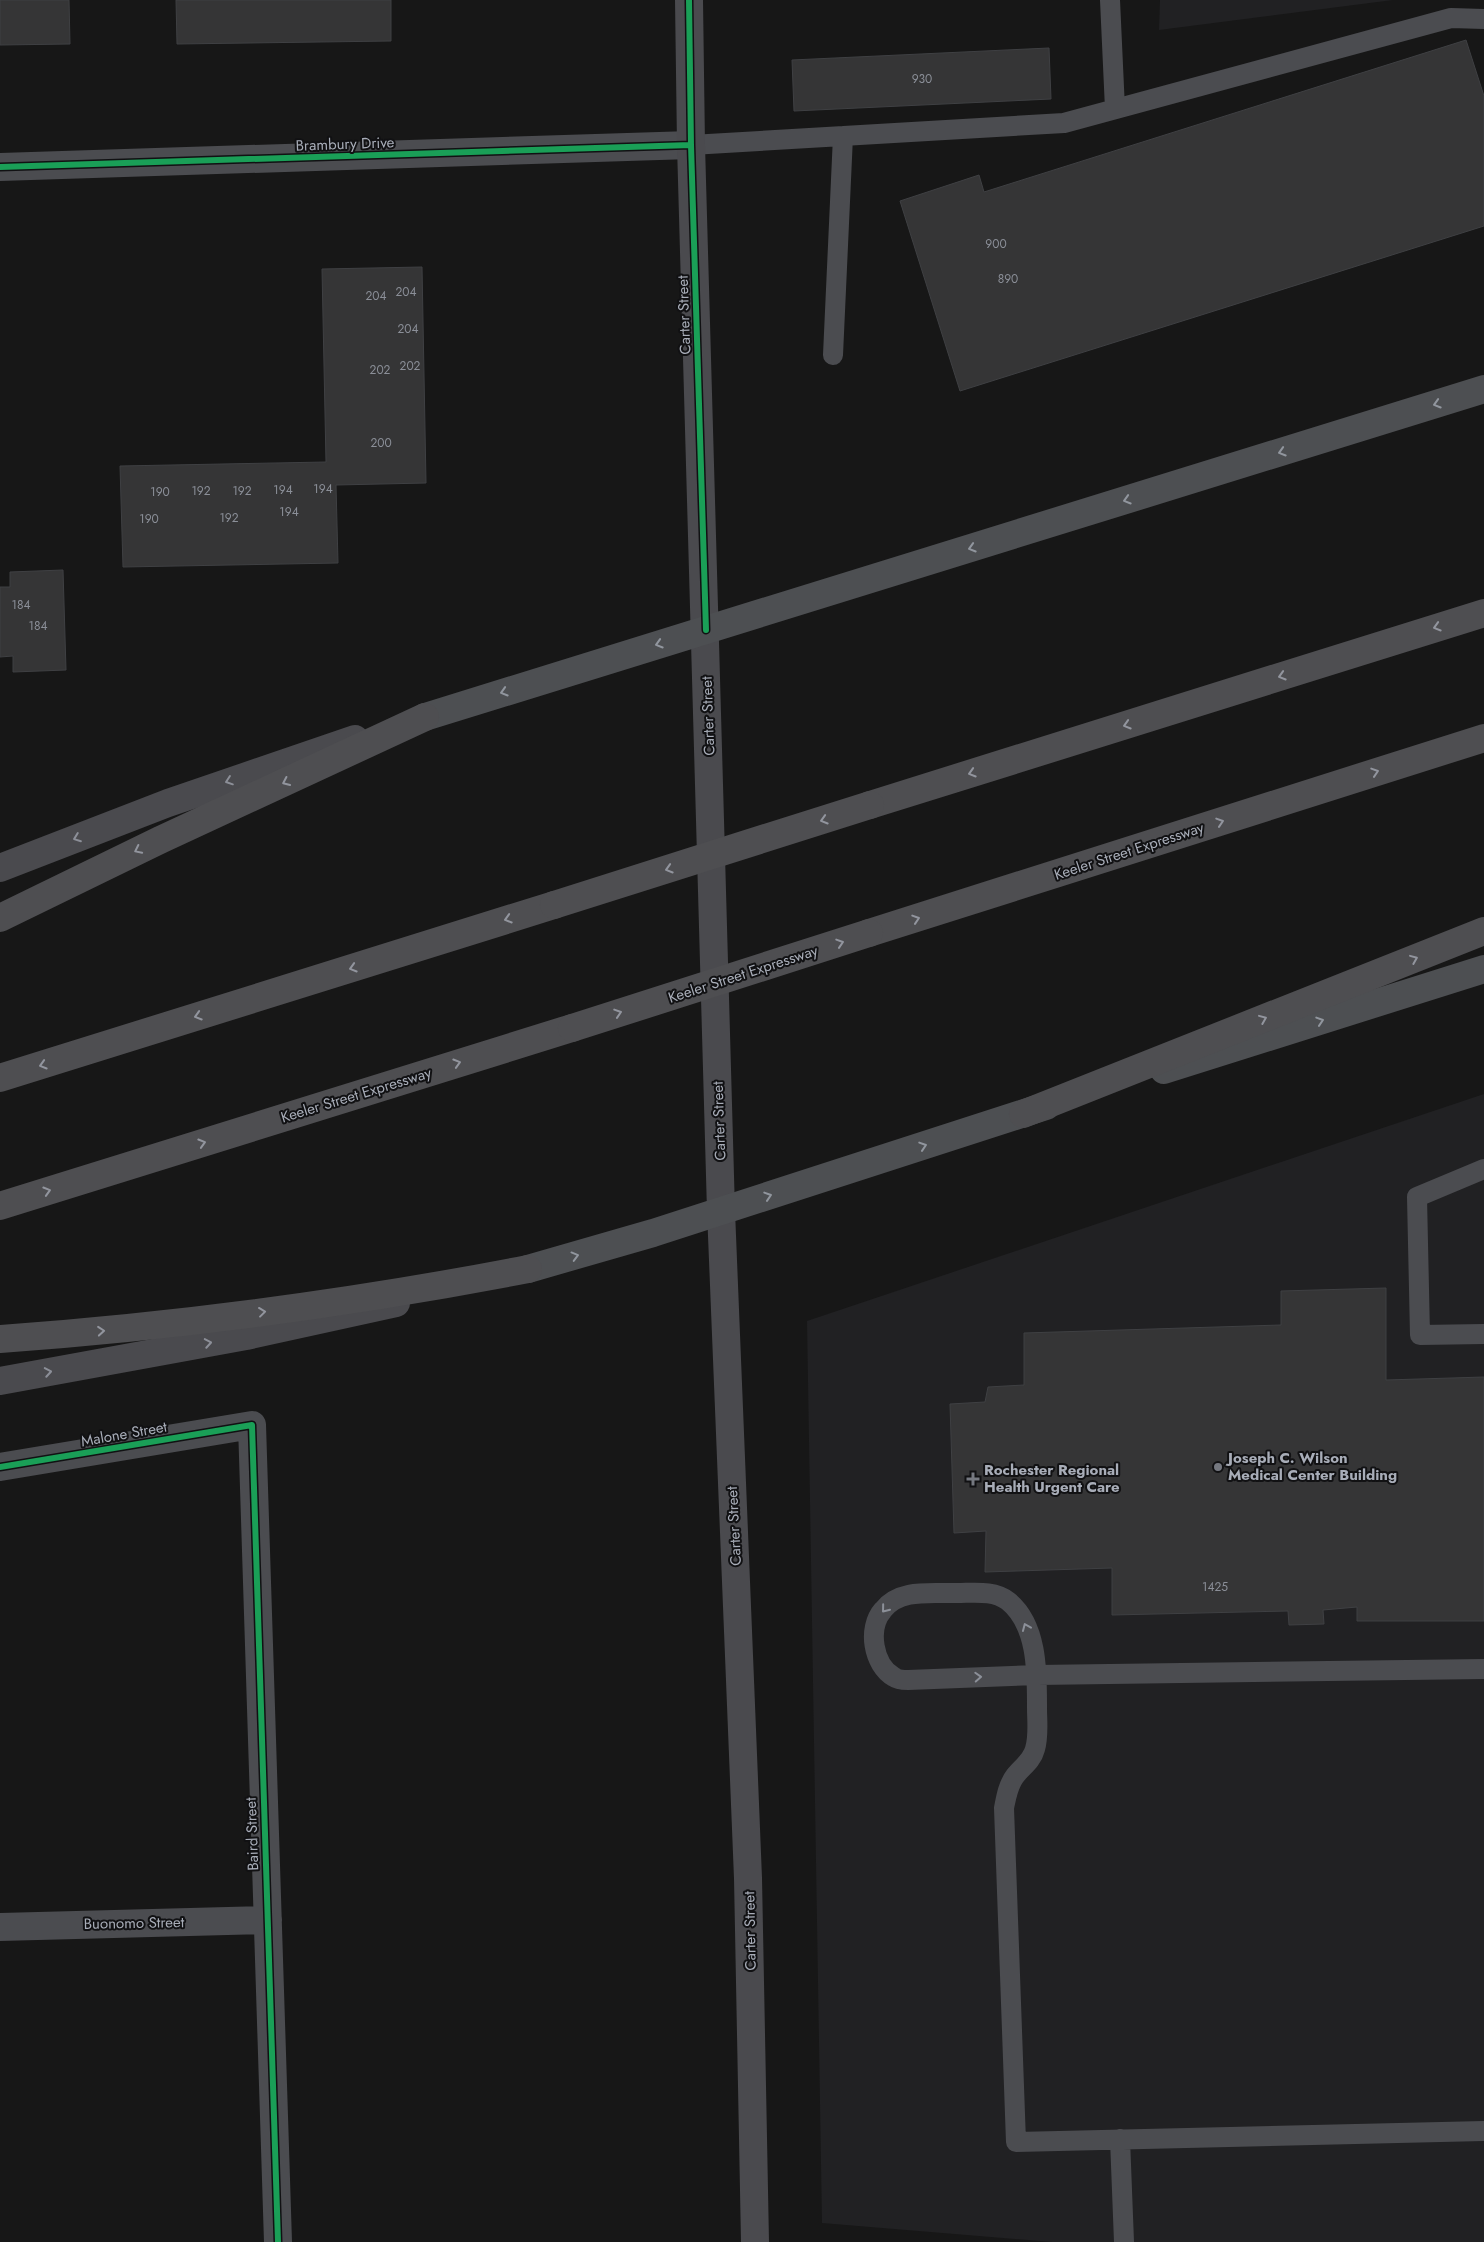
<svg xmlns="http://www.w3.org/2000/svg" width="1484" height="2242" font-family="Jost,sans-serif">
  <style>
    .built { fill: #212123 }
    .building { fill: #353536; stroke: #3f4043 }
    .lines { fill: none; stroke-linecap: round; stroke-linejoin: round }
    .service { stroke: #4b4c50; stroke-width: 20 }
    .minor { stroke: #4b4c50; stroke-width: 28 }
    .secondary { stroke: #4a4a4e; stroke-width: 28 }
    .primary { stroke: #4d4f52; stroke-width: 28 }
    .motorway { stroke: #4e4e51; stroke-width: 28 }
    .motorway-bridge { stroke: #4e4e51; stroke-width: 28 }
    .cycleway-casing { stroke: #111113; stroke-width: 9 }
    .cycleway { stroke: #1a9f57; stroke-width: 6 }
    .oneway { stroke: #91969e }
    .oneway2 { stroke: #92959e }
    .oneway3 { stroke: #8c8f98 }
    .oneway4 { stroke: #8c9099 }
    .poi-dot { fill: #757880; stroke: #111113; stroke-width: 2 }
    .labels { text-anchor: middle; stroke-width: 4; stroke-linejoin: round; paint-order: stroke }
    .number-label { font-size: 12px; fill: #8b8f98 }
    .street-label { font-size: 15px; fill: #a8adb8; stroke: #111113 }
    .poi-label { font-size: 15px; font-weight: bold; fill: #a8adb8; stroke: #111113; text-anchor: start }
  </style>
  <rect width="100%" height="100%" fill="#171717"/>
  <path class="built" d="M1160,0H1393L1159,30Z
    M1484,1094V2242H1052L822,2223L807,1321Z"/>
  <path class="building" d="M0,0H69L70,44L0,45Z
    M176,0H391V41L177,44Z
    M1466,40L1484,96V226L960,391L900,201L979,175L984,192Z
    M1049,48L1051,99L794,111L792,60Z
    M422,267L426,483L336,485L338,563L123,567L120,466L326,462L322,269Z
    M63,570L66,670L13,672V656L0,657V587H10V572Z
    M1386,1288V1380L1484,1377V1621H1357V1607L1323,1610L1324,1624L1289,1625L1288,1611L1112,1615V1568L985,1572L986,1531L954,1533L950,1404L985,1402L988,1387L1024,1385V1333L1281,1325V1291Z"/>
  <g class="lines">
    <path class="service" d="M1110,0L1115,109
      M691,145L1064,123L1451,18L1484,19
      M833,355L843,136
      M1484,1169L1417,1197L1420,1335L1484,1334
      M1484,1669L1037,1675L908,1680C904,1680 898,1680 894,1677C873,1665 867,1628 883,1610C900,1588 932,1594 957,1593C974,1593 994,1590 1008,1601C1038,1625 1037,1673 1037,1708C1037,1721 1039,1736 1035,1749C1032,1761 1022,1767 1015,1776C1008,1785 1006,1798 1004,1808L1016,2142L1484,2131
      M1120,2139L1124,2242"/>
    <path class="minor" d="M0,167L691,145
      M0,1467L252,1425L278,2242
      M0,1927L268,1920"/>
    <path class="secondary" d="M689,0L691,145L721,1211L748,1878L755,2242
      M0,868L168,803L355,739
      M0,1381L246,1336L396,1303"/>
    <path class="primary" d="M425,717L1484,389
      M1164,1070L1484,969
      M528,1269L653,1233L1046,1106"/>
    <path class="motorway" d="M870,805L1484,613
      M0,918L160,840L425,717
      M869,933L1484,738
      M0,1078L554,905
      M1023,1114L1484,931
      M0,1206L572,1028
      M0,1339C177,1326 353,1303 528,1269"/>
    <path class="motorway-bridge" d="M554,905L870,805
      M572,1028L869,933"/>
    <g class="cycleway-casing">
      <path id="cycleway" d="M689,0L691,145L706,630
        M0,167L691,145
        M0,1467L252,1425L278,2242"/>
    </g>
    <use href="#cycleway" class="cycleway"/>
  </g>
  <defs><path id="oneway-chevron" d="M-2-3.5L2.5 0L-2 3.5" fill="none" stroke-width="1.6" stroke-linecap="round" stroke-linejoin="round" transform="scale(1.25)"/></defs>
  <g class="oneway">
    <use href="#oneway-chevron" transform="translate(1437 404) rotate(163)"/>
    <use href="#oneway-chevron" transform="translate(1282 452) rotate(163)"/>
    <use href="#oneway-chevron" transform="translate(1127 500) rotate(163)"/>
    <use href="#oneway-chevron" transform="translate(972 548) rotate(163)"/>
    <use href="#oneway-chevron" transform="translate(659 644) rotate(163)"/>
    <use href="#oneway-chevron" transform="translate(504 692) rotate(163)"/>
    <use href="#oneway-chevron" transform="translate(1320 1021) rotate(-18)"/>
    <use href="#oneway-chevron" transform="translate(923 1146) rotate(-18)"/>
    <use href="#oneway-chevron" transform="translate(768 1196) rotate(-18)"/>
    <use href="#oneway-chevron" transform="translate(575 1256) rotate(-15)"/>
  </g>
  <g class="oneway2">
    <use href="#oneway-chevron" transform="translate(1437 627) rotate(163)"/>
    <use href="#oneway-chevron" transform="translate(1282 676) rotate(163)"/>
    <use href="#oneway-chevron" transform="translate(1127 725) rotate(163)"/>
    <use href="#oneway-chevron" transform="translate(1375 772) rotate(-18)"/>
    <use href="#oneway-chevron" transform="translate(972 773) rotate(163)"/>
    <use href="#oneway-chevron" transform="translate(286 782) rotate(155)"/>
    <use href="#oneway-chevron" transform="translate(824 820) rotate(163)"/>
    <use href="#oneway-chevron" transform="translate(1220 822) rotate(-18)"/>
    <use href="#oneway-chevron" transform="translate(138 850) rotate(154)"/>
    <use href="#oneway-chevron" transform="translate(669 869) rotate(163)"/>
    <use href="#oneway-chevron" transform="translate(508 919) rotate(163)"/>
    <use href="#oneway-chevron" transform="translate(916 919) rotate(-18)"/>
    <use href="#oneway-chevron" transform="translate(840 943) rotate(-18)"/>
    <use href="#oneway-chevron" transform="translate(1414 959) rotate(-22)"/>
    <use href="#oneway-chevron" transform="translate(353 968) rotate(163)"/>
    <use href="#oneway-chevron" transform="translate(618 1013) rotate(-18)"/>
    <use href="#oneway-chevron" transform="translate(198 1016) rotate(163)"/>
    <use href="#oneway-chevron" transform="translate(1263 1019) rotate(-22)"/>
    <use href="#oneway-chevron" transform="translate(457 1063) rotate(-17)"/>
    <use href="#oneway-chevron" transform="translate(43 1065) rotate(163)"/>
    <use href="#oneway-chevron" transform="translate(202 1143) rotate(-17)"/>
    <use href="#oneway-chevron" transform="translate(47 1191) rotate(-17)"/>
    <use href="#oneway-chevron" transform="translate(262 1312) rotate(-7)"/>
    <use href="#oneway-chevron" transform="translate(101 1331) rotate(-5)"/>
  </g>
  <g class="oneway3">
    <use href="#oneway-chevron" transform="translate(229 781) rotate(161)"/>
    <use href="#oneway-chevron" transform="translate(77 838) rotate(159)"/>
    <use href="#oneway-chevron" transform="translate(208 1343) rotate(-10)"/>
    <use href="#oneway-chevron" transform="translate(48 1372) rotate(-10)"/>
  </g>
  <g class="oneway4">
    <use href="#oneway-chevron" transform="translate(885 1609) rotate(129)"/>
    <use href="#oneway-chevron" transform="translate(1026 1627) rotate(-113)"/>
    <use href="#oneway-chevron" transform="translate(978 1677) rotate(-3)"/>
  </g>
  <g class="poi-dot">
    <circle cx="1218" cy="1467" r="5"/>
    <path d="M970.5 1471.5h5v5h5v5h-5v5h-5v-5h-5v-5h5z"/>
  </g>
  <g class="labels">
    <g class="number-label">
      <text x="922" y="83">930</text>
      <text x="996" y="248">900</text>
      <text x="1008" y="283">890</text>
      <text x="406" y="296">204</text>
      <text x="376" y="300">204</text>
      <text x="408" y="333">204</text>
      <text x="410" y="370">202</text>
      <text x="380" y="374">202</text>
      <text x="381" y="447">200</text>
      <text x="323" y="493">194</text>
      <text x="283" y="494">194</text>
      <text x="201" y="495">192</text>
      <text x="242" y="495">192</text>
      <text x="160" y="496">190</text>
      <text x="289" y="516">194</text>
      <text x="229" y="522">192</text>
      <text x="149" y="523">190</text>
      <text x="21" y="609">184</text>
      <text x="38" y="630">184</text>
      <text x="1215" y="1591">1425</text>
    </g>
    <g class="street-label">
      <text transform="translate(345 144) rotate(-2)" y="5">Brambury Drive</text>
      <text transform="translate(684 315) rotate(-92)" y="5">Carter Street</text>
      <text transform="translate(708 716) rotate(-92)" y="5">Carter Street</text>
      <text transform="translate(1129 851) rotate(-18)" y="5">Keeler Street Expressway</text>
      <text transform="translate(743 974) rotate(-18)" y="5">Keeler Street Expressway</text>
      <text transform="translate(356 1095) rotate(-17)" y="5">Keeler Street Expressway</text>
      <text transform="translate(719 1121) rotate(-92)" y="5">Carter Street</text>
      <text transform="translate(124 1434) rotate(-10)" y="5">Malone Street</text>
      <text transform="translate(734 1526) rotate(-93)" y="5">Carter Street</text>
      <text transform="translate(252 1834) rotate(-92)" y="5">Baird Street</text>
      <text transform="translate(134 1923) rotate(-1)" y="5">Buonomo Street</text>
      <text transform="translate(750 1931) rotate(-91)" y="5">Carter Street</text>
    </g>
    <g class="poi-label">
      <text x="1228" y="1463">Joseph C. Wilson<tspan x="1228" dy="17">Medical Center Building</tspan></text>
      <text x="984" y="1475">Rochester Regional<tspan x="984" dy="17">Health Urgent Care</tspan></text>
    </g>
  </g>
</svg>
